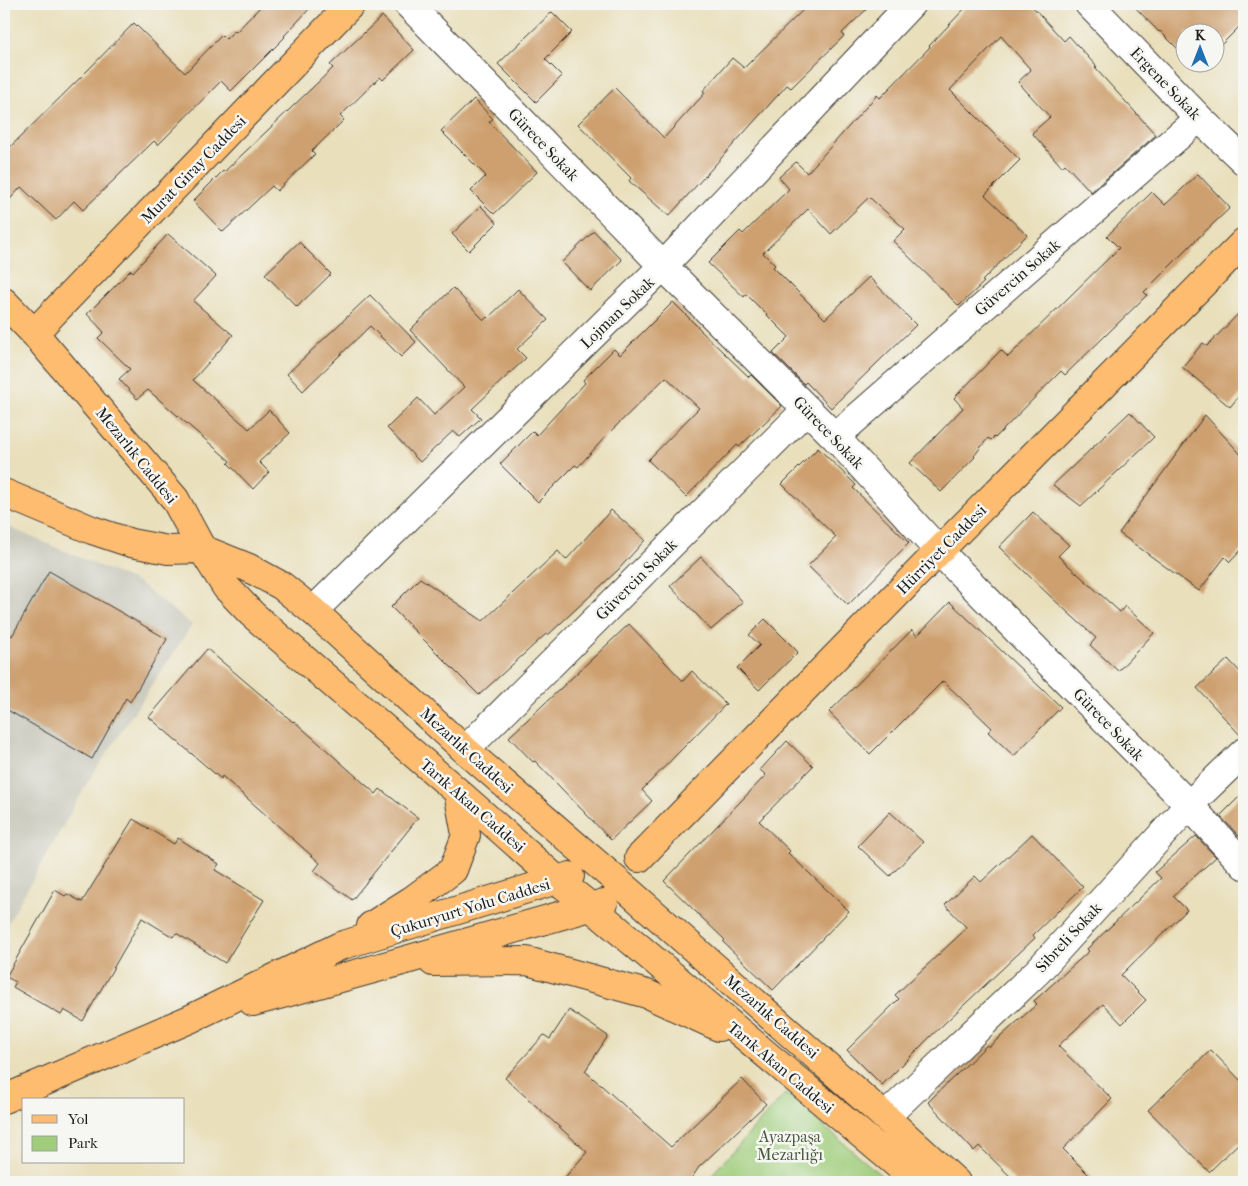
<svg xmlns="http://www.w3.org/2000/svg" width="1248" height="1186" font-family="'IM FELL French Canon',serif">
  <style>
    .industrial { fill: #c5c5b8 }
    .green { fill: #9fcd7b; stroke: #5e744c }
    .building { fill: #cea070 }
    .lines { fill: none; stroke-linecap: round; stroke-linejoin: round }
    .minor-casing { stroke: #3b3934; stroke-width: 30 }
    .primary-casing { stroke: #3b3934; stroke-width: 30 }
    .minor { stroke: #fff; stroke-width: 28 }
    .primary { stroke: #fdbc70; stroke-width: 28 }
    .labels { text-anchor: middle; stroke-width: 5; stroke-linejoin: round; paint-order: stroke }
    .street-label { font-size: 16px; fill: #1c1c1c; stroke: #f6f6f2 }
    .park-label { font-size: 16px; fill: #4a5a3d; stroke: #f6f6f2 }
  </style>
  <rect width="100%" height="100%" fill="#f6f6f2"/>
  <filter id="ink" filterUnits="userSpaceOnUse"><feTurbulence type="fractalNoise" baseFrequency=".02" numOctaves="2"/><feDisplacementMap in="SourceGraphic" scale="10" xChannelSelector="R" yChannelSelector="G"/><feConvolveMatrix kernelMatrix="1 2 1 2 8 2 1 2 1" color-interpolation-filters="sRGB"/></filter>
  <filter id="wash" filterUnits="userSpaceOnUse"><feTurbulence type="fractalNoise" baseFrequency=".0096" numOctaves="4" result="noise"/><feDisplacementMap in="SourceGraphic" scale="20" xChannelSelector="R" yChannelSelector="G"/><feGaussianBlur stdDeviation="1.12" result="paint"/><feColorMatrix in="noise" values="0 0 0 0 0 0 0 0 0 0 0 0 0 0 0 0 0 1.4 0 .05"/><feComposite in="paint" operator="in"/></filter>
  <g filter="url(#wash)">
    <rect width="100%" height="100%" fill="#e9dfbb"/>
    <path class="industrial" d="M4,525L139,583L192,625L89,780L4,930Z"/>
    <path class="green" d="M785,1094H786L889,1182H705Z"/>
    <g id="blocks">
      <path class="building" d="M263,4H314L284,36L285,37L231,91L221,81L158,145L154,141L83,210L74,201L56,220L21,187L4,206V153L85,73L134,23L185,73L222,35L226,39L234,31L236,32Z
        M809,4H872L842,33L844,36L791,88L787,85L669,216L629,181L631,178L578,124L615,88L664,138L705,93L703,91L732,58L744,68Z
        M969,4H1030L1064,41L1069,36L1097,67L1095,68L1156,135L1091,192L1065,164L1062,167L1032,133L1050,117L1018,82L1031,70L1001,36L950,90L1020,160L985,195L1027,235L982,281L984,282L959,306L893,241L905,229L869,197L831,234L808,209L763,253L775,265L773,267L825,319L869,277L916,325L831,408L806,382L804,384L773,353L789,337L746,294L744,297L708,263L740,231L743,234L789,189L779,177L796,162L807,173L877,95L880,98L930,47L929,46Z
        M1132,4H1244V22L1216,50V32H1186V57L1160,31L1159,32Z
        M552,12L572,32L545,59L562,76L536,102L498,64Z
        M382,16L414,50L383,80L380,77L340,116L344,120L312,151L315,154L277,191L272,186L223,232L193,201L223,171L224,172L333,68L330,65Z
        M474,99L493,119L489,122L537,172L494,214L471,191L486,176L441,131Z
        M1198,174L1230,208L1198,238L1144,292L1147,295L1065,375L1061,371L995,438L994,437L991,440L988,438L974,456L975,457L941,492L910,463L963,408L954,398L1001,350L1008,357L1119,248L1107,236L1152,192L1165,205Z
        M481,206L497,223L469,251L452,234Z
        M594,231L622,260L590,291L562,262Z
        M168,234L216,276L193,301L233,335L193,380L249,429L269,410L290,433L259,462L269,472L253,489L228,463L230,461L148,390L137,399L119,379L130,369L98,338L104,332L87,314L131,270L133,272Z
        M299,242L331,274L297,307L265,274Z
        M453,288L484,320L487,317L488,318L518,289L548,320L517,349L526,358L472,409L481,418L460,437L453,431L420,462L387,428L418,398L434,415L464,387L410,330Z
        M370,295L416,342L401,357L370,326L303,391L287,374Z
        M673,302L701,330V331L749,377L751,375L782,406L739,447L737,445L686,497L648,460L699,408L666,377L608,434L578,467L575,465L538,502L500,464L533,431L537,435L585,383L583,380L614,349L620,355Z
        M1244,308V390L1230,407L1182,367L1203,343L1207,346Z
        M1130,412L1154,437L1081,506L1053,485Z
        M1205,415L1244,458V547L1230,562L1225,557L1199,591L1119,533Z
        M818,448L856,485L853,488L909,543L848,605L808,566L836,537L782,484Z
        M611,510L645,540L618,570L548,635L546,634L479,695L391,607L420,578L483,621L558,551L566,560Z
        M1033,512L1069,545L1058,556L1120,612L1125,606L1154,633L1118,671L1090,645L1096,638L1050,596L999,547Z
        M701,557L743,602L711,630L670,586Z
        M49,571L167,639L130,702L126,698L92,759L4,708V631L12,636Z
        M950,602L1061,707L1014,756L988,732L992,728L943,681L870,754L829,712L912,630L917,636Z
        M765,619L798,652L759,690L737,668L760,645L749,635Z
        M629,624L683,681L692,671L726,704L642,790L652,801L611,840L535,761L533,762L509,737Z
        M207,649L293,722L294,721L376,794L380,789L418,818L352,900L314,871L320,863L222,776L221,779L149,717Z
        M1228,659L1244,676V737H1242L1197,688Z
        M787,741L813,766L759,821L790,851L788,853L849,911L773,990L723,942L725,940L664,881L766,775L760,770Z
        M1244,792V831L1239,836L1220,816Z
        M890,812L923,842L890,876L858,846Z
        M133,819L174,844L178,838L219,864L215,870L264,900L225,963L176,933L173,937L142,918L83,1021L64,1010L61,1015L13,987L16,982L6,977L55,890L65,896L67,894L82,902Z
        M1032,834L1083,887L1033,935L1035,938L930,1037L882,1085L847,1050L899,999L895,995L967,928L945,905L975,876L981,882Z
        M1196,836L1216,857L1173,896L1187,910L1121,975L1146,1000L1122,1024L1103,1004L1058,1046L1112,1099L1063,1149L1096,1182H1016L979,1146L974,1151L928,1102L987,1045L989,1047L1037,1004L1034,1001L1089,951L1087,949L1161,878L1155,872Z
        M569,1010L608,1036L585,1071L671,1147L742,1079L766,1104L699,1167L689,1182H561L587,1152L505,1078L544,1035L550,1039Z
        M1211,1050L1244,1084V1138L1209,1172L1148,1110Z"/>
    </g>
  </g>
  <g filter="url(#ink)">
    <use href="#blocks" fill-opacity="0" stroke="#3b3934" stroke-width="1"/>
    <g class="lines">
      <g class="minor-casing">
        <path id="minor" d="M408,4L663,266L835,437L939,551L1189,805L1244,865
          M1089,4L1199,118L1244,161
          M835,437L1199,118
          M313,611L663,266L911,4
          M465,750L807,409
          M885,1117L1038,971L1189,805L1244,752"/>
      </g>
      <g class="primary-casing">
        <path id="primary" d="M4,302L34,333L175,499L202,549L226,587L252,614L458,792L557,880L591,907L918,1182
          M34,333L351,4
          M4,493L92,530L131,543L168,550L202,549L249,568L282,586L313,611L465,750L632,894L885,1117L956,1182
          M639,858L939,551L1244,242
          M371,926L412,900L453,870L466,835L458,792
          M433,962L527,961L647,994L719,1027
          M253,1002L399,962L604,903
          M4,1099L190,1019L340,946L570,876"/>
      </g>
      <use href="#minor" class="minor"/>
      <use href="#primary" class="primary"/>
    </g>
  </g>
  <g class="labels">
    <g class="street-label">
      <text transform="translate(1166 83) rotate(46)" y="6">Ergene Sokak</text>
      <text transform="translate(544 144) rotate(46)" y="6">Gürece Sokak</text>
      <text transform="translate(193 169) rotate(-46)" y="6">Murat Giray Caddesi</text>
      <text transform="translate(1017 277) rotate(-41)" y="6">Güvercin Sokak</text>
      <text transform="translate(617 312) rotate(-44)" y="6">Lojman Sokak</text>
      <text transform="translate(829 432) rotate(46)" y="6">Gürece Sokak</text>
      <text transform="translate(137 455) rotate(51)" y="6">Mezarlık Caddesi</text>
      <text transform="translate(941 549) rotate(-45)" y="6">Hürriyet Caddesi</text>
      <text transform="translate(636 579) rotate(-45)" y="6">Güvercin Sokak</text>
      <text transform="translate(1109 724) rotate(46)" y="6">Gürece Sokak</text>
      <text transform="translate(467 750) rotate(42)" y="6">Mezarlık Caddesi</text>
      <text transform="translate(473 805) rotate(41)" y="6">Tarık Akan Caddesi</text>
      <text transform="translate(470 907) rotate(-17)" y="6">Çukuryurt Yolu Caddesi</text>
      <text transform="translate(1068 937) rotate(-47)" y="6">Sibreli Sokak</text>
      <text transform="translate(772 1016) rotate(41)" y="6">Mezarlık Caddesi</text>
      <text transform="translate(781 1067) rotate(40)" y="6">Tarık Akan Caddesi</text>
    </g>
    <g class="park-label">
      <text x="790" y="1142">Ayazpaşa<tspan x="790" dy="18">Mezarlığı</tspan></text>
    </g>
  </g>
  <rect width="1248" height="1186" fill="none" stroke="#f6f6f2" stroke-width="20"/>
  <rect x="22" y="1098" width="162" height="65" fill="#f6f6f2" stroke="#9f9f9c"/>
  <rect x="32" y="1115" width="25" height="8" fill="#fdbc70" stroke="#9f9f9c"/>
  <text x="68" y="1124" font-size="15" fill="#1c1c1c">Yol</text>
  <rect x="32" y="1136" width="25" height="15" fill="#9fcd7b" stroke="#9f9f9c"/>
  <text x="68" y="1148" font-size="15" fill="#1c1c1c">Park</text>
  <g transform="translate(1200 48)"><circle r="24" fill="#f6f6f2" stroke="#9f9f9c"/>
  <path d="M0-4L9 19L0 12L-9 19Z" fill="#1f6fb2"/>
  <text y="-8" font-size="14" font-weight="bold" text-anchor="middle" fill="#1c1c1c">K</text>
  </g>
</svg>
